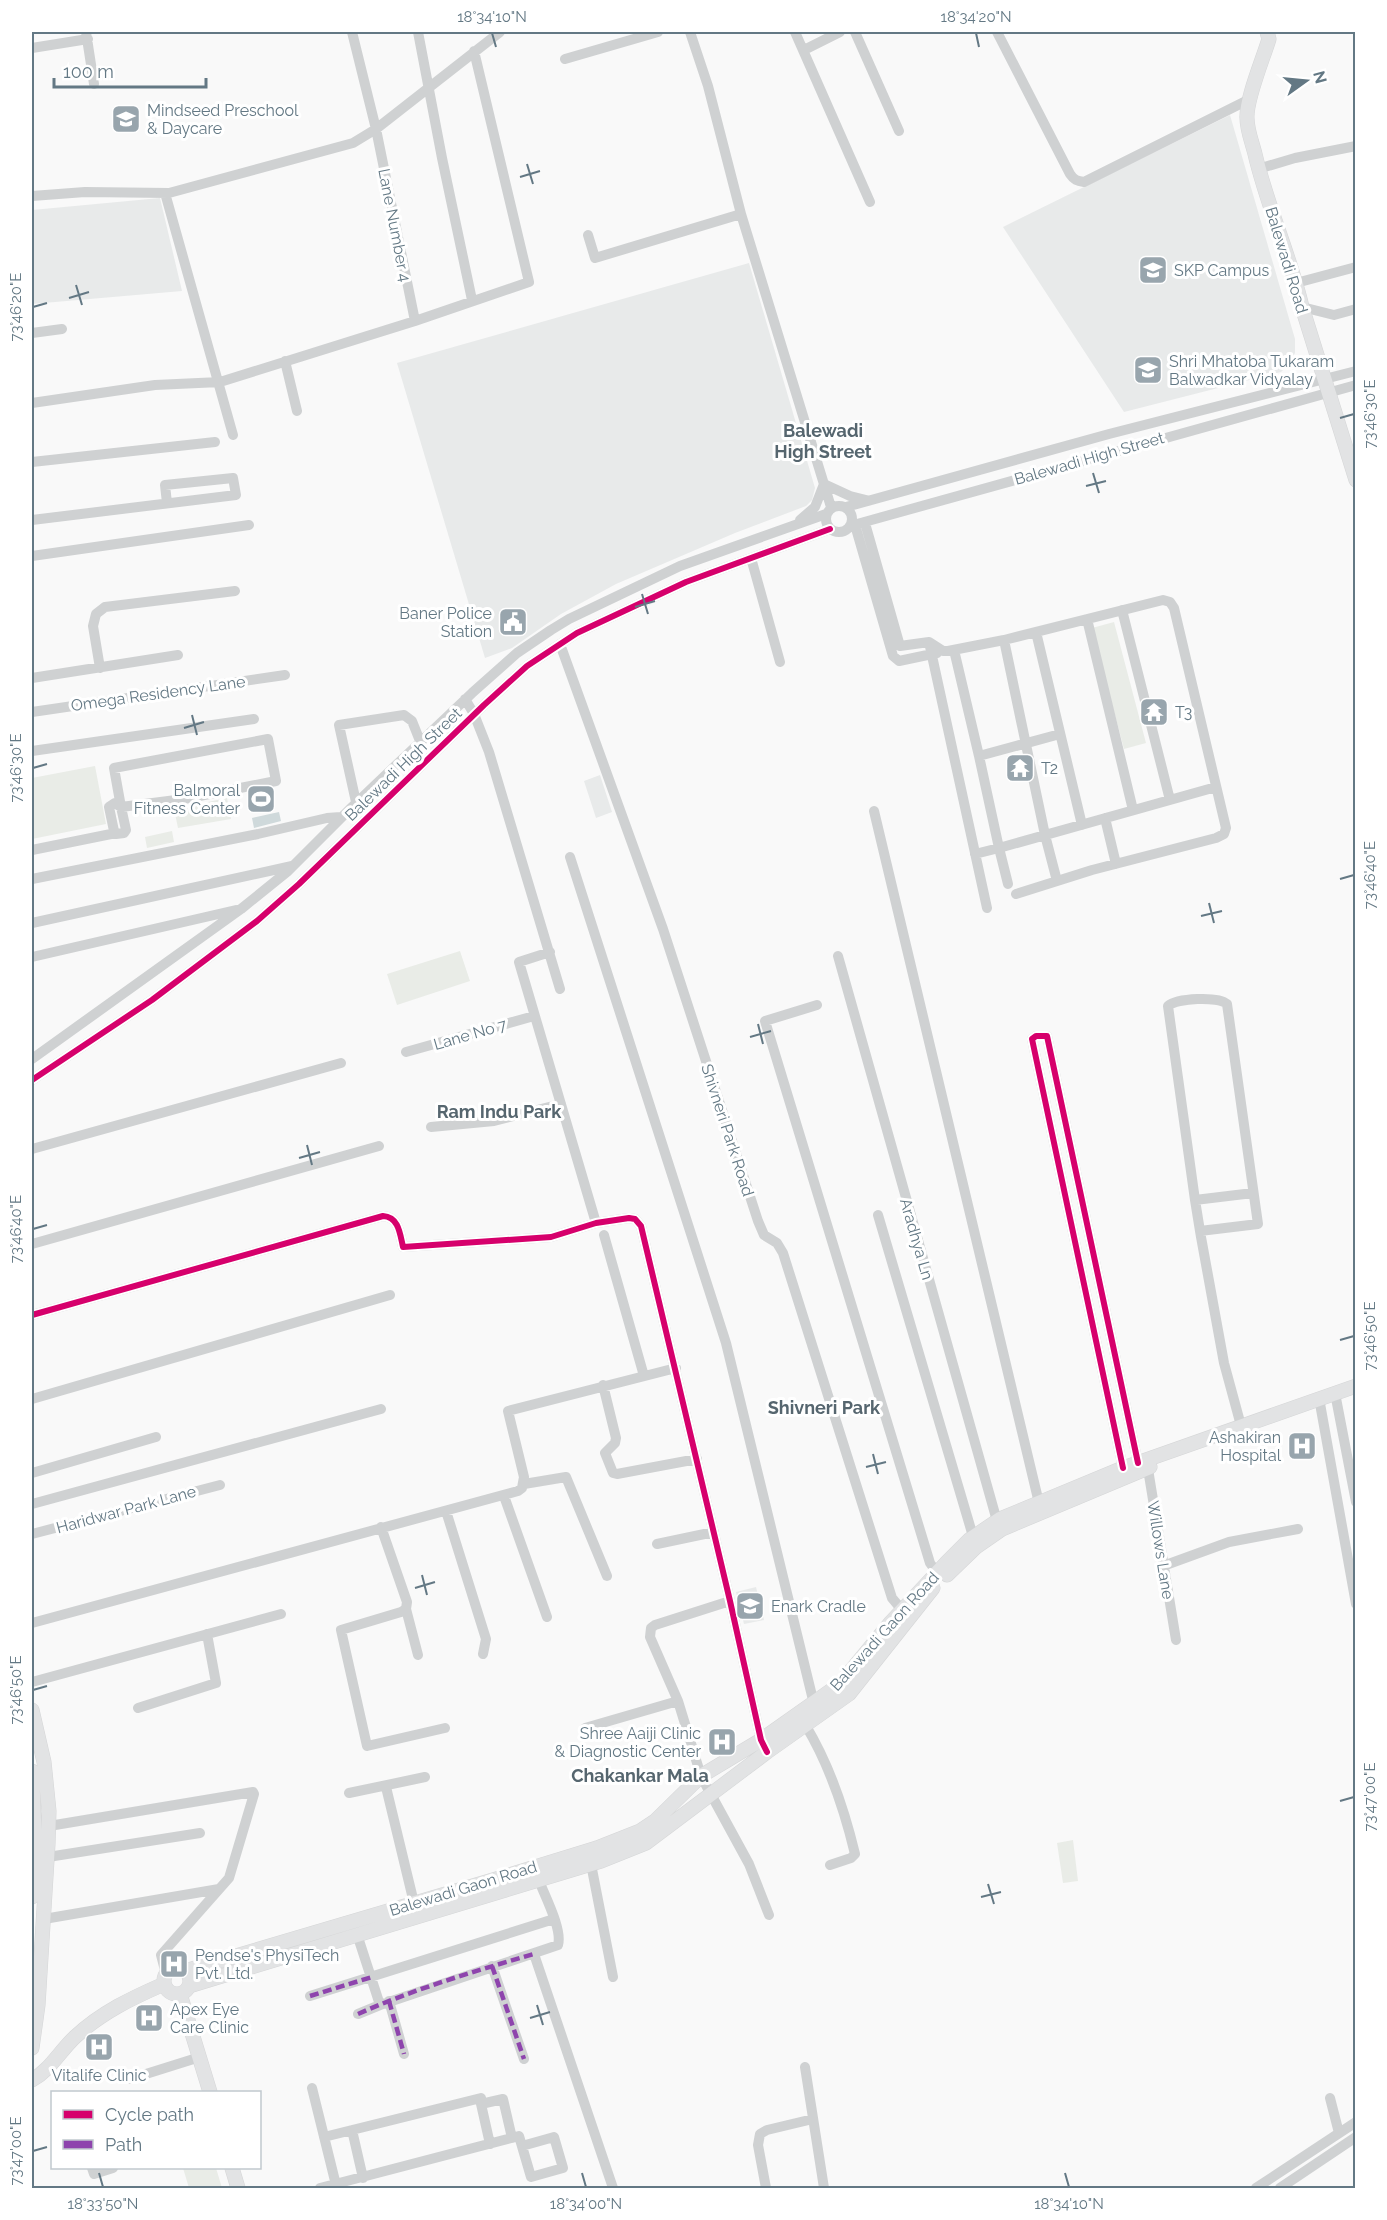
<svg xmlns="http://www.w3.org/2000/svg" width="1387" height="2220" font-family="Raleway,sans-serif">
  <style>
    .built { fill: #e8eaea }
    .green { fill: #e9ece7 }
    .water { fill: #cfd9db }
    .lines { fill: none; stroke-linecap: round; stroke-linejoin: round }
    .major-casing { stroke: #d5d6d7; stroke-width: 15 }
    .minor { stroke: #cfd1d2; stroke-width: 10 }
    .major { stroke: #e2e3e4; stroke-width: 14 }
    .quiet { stroke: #8e44ad; stroke-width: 4.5; stroke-dasharray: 9 4.5; stroke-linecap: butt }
    .cycleway-casing { stroke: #fff; stroke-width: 10 }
    .cycleway { stroke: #d6006c; stroke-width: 6 }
    .ticks { fill: none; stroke: #637884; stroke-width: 2 }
    .labels { text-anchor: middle; stroke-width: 6; stroke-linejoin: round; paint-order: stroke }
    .poi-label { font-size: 16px; fill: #637884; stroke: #fff; text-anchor: start }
    .street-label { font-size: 16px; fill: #637884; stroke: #fff }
    .neighbourhood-label { font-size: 18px; font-weight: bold; fill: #56666f; stroke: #fff }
    .neatline { fill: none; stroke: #637884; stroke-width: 2 }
    .ticks-label { font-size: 15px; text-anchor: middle; fill: #637884 }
  </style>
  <rect width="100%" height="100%" fill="#f9f9f9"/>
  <path class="built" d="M1230,115L1295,339V353L1289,364L1281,372L1124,412L1003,227Z
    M160,198L182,291L32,304V210Z
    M749,263L815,488L812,500L806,506L735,533L616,584L561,614L512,648L485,658L397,363Z
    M600,775L612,812L596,818L584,781Z
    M756,1587L764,1620L744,1624L736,1592Z"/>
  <path class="green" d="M1114,622L1146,743L1124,749L1092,628Z
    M95,766L106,824L32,839V778Z
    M227,798L231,819L178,828L174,809Z
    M172,831L174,842L147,848L145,837Z
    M460,951L470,981L397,1005L387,974Z
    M1073,1840L1078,1881L1063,1883L1057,1843Z
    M183,2168H216L222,2188H189Z"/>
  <path class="water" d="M279,812L281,821L254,828L252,818Z"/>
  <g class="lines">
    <g class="major-casing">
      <path id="major" d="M1267,32L1269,39C1263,59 1246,99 1247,118C1247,130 1252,142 1255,154C1267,206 1290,255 1302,307L1356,480
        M947,1575L976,1547L1002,1529L1150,1467
        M32,1710L44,1762L49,1811L48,1844L38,2005L32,2048
        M32,1771L35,1844L32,1897
        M164 1981a13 13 0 1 1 26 0a13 13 0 1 1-26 0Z
        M185,1971L493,1880L597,1848L640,1831L655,1821L701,1776L761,1740L840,1684L891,1622L946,1563L969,1540L1000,1519L1123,1468L1356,1386
        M189,1986L601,1861L646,1843L767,1752L849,1694L933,1588
        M180,1994L210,2092
        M32,2080C50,2070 60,2051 75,2037C102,2012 132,1998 164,1984
        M232,2168L238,2188"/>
    </g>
    <path class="minor" d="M86,32L94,84
      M352,32L376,129L415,321
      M418,32L442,158L472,300
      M690,32L708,86L741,214L831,507
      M795,32L870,202
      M855,32L899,131
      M997,32L1070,174C1074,180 1077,181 1084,182L1248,100
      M32,48L88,39
      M804,50L840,32
      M565,59L658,32
      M1258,169L1295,158L1356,146
      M165,193L233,435
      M32,196L85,192L169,193L353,143L376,129L500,32
      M588,235L595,258L741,214
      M1296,283L1356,267
      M1302,307L1334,315L1356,309
      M32,333L62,329
      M285,361L297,411
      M32,403L155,385L220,382L415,321L529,282L474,51
      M32,462L215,442
      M824,484L850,496L866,500
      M826 519a13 13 0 1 1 26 0a13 13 0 1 1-26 0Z
      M846,507L1109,434L1356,371
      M32,520L236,495L233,478L165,485L167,503
      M800,520L815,507L824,484
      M865,523L900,646L929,642L943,651H948L1004,640L1163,600L1170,602L1174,608L1226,828L1224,834L1216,838L1092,870L1016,894
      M855,525L893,656L899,661L937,653
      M850,526L1356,385
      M32,556L249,525
      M751,558L780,662
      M1122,610L1170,800
      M1087,619L1133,810
      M1036,632L1082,825
      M1004,640L1045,835L1057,881
      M929,642L987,908
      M560,644L663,929L758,1221L764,1235L777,1243L783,1253L892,1598L902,1610
      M954,650L979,756L1060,734
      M100,668L93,626L96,614L105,607L235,591
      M32,678L178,655
      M465,699L474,714L489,752L560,989
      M32,712L285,675
      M268,739L276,781L184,799L121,807L114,768Z
      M32,751L254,719
      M979,756L999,848L1216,787
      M356,802L339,725L404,715L412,721L420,741
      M115,803L121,807L126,830L124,833L116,834L114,831L109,807Z
      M874,811L1039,1503
      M1105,818L1116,864
      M32,850L116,833
      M975,854L999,848L1008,884
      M570,857L726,1343L814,1704
      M32,879L258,834L327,818L341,817
      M32,923L292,866
      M550,952L519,962L596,1223
      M838,956L997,1521
      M32,957L236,910
      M817,1005L765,1021L930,1563L937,1573
      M406,1052L534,1016
      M32,1059L241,909L288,871L352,807L472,693L517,653L551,630L569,619L680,566L826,514
      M32,1080L152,1000L257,921L299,884L484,705L527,666L577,633L686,582L830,529
      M431,1127L494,1121L561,1104
      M32,1149L341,1063
      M1195,1200L1253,1193
      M878,1215L975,1543
      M1200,1231L1258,1224L1227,1004C1218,996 1177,998 1168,1006L1195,1200L1200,1231L1201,1237L1224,1363L1243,1433
      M604,1235L644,1376
      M32,1244L379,1146
      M32,1315L383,1216C399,1217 400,1234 403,1247L551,1237L596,1223L629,1218L635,1219L641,1226L730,1601L761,1740L764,1746
      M603,1385L616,1438L615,1443L605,1453L613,1473L617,1474L697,1459
      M1335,1393L1356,1502
      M1319,1398L1356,1604
      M32,1399L390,1295
      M1147,1463L1176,1640
      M1123,1468L1032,1039L1036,1036H1047L1138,1463
      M32,1473L156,1437
      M524,1484L566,1477L607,1576
      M504,1496L547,1617
      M32,1504L381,1409
      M446,1511L486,1639L483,1654
      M381,1527L407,1602L406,1609L401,1612L341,1630L367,1746L445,1728
      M32,1534L220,1485
      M657,1544L714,1532
      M1163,1566L1229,1542L1298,1529
      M730,1601L655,1625L651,1628L650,1637L678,1701L701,1776L749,1864L769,1915
      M406,1609L418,1655
      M32,1623L518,1491L522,1488L524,1477L508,1411L676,1368
      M32,1682L281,1614
      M138,1708L216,1683L207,1634
      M806,1726C830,1766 844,1808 855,1854L851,1858L830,1865
      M585,1728L678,1701
      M386,1787L414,1903
      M349,1793L425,1777
      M49,1826L253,1792L254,1794L229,1878L161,1955L166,1974
      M48,1857L200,1833
      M591,1864L613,1977
      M44,1919L219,1889
      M355,1928L380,2005
      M534,1954L613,2188
      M492,1966L524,2059
      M310,1996L554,1919
      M389,2001L404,2054
      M358,2014L380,2005L558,1945C563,1928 542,1891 536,1873
      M805,2067L824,2188
      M130,2079L200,2057
      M312,2088L336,2185
      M1330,2098L1339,2133
      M352,2130L363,2178
      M324,2137L481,2098
      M490,2144L481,2104L503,2099L512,2138
      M92,2168L94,2174L113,2168
      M320,2188L519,2136L531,2177L563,2168L554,2137L522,2146
      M766,2188L758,2145L760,2134L767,2130L813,2119
      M1256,2188L1356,2122
      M1280,2188L1356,2137"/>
    <use href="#major" class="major"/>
    <path class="quiet" d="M492,1966L524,2059
      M310,1996L372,1977
      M389,2001L404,2054
      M358,2014C414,1989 475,1971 534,1954"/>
    <g class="cycleway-casing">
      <path id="cycleway" d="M32,1080L152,1000L257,921L299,884L484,705L527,666L577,633L686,582L830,529
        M32,1315L383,1216C399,1217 400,1234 403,1247L551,1237L596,1223L629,1218L635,1219L641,1226L730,1601L761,1740L767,1752
        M1123,1468L1032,1039L1036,1036H1047L1138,1463"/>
    </g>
    <use href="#cycleway" class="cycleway"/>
  </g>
  <path class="ticks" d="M492,33L496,47M976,33L979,47M527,164L533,184M520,177L540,171M76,285L82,305M69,298L89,292M33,307L47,303M1340,418L1354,414M1093,473L1099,493M1086,486L1106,481M642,594L648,614M635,607L655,601M192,715L197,735M184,728L204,722M33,768L47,764M1340,879L1354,875M1209,903L1214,923M1201,916L1222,911M758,1024L763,1044M750,1037L771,1031M307,1145L312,1165M299,1158L320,1152M33,1229L47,1225M1340,1340L1354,1336M873,1454L878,1474M866,1467L886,1462M422,1575L427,1595M415,1588L435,1582M33,1690L47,1686M1340,1801L1354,1797M988,1884L994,1904M981,1897L1001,1892M537,2005L543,2025M530,2018L550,2012M33,2151L47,2147M99,2173L103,2187M582,2173L586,2187M1065,2173L1069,2187"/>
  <defs>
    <g id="school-square" transform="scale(1.5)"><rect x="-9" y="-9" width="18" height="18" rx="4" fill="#98a5ad" stroke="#fff"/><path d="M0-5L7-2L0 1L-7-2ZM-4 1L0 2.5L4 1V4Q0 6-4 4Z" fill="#fff"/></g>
    <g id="university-square" transform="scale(1.5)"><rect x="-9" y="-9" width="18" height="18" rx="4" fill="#98a5ad" stroke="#fff"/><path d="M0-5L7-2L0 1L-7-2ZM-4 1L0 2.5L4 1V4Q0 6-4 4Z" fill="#fff"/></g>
    <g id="civic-square" transform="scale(1.5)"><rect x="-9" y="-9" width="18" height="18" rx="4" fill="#98a5ad" stroke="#fff"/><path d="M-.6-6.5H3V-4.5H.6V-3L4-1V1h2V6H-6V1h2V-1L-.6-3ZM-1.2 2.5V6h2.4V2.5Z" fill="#fff"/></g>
    <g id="temple-square" transform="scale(1.5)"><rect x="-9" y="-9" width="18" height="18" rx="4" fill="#98a5ad" stroke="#fff"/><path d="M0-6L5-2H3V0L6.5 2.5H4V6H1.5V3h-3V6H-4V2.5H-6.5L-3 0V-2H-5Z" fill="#fff"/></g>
    <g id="stadium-square" transform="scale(1.5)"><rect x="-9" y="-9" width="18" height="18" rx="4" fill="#98a5ad" stroke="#fff"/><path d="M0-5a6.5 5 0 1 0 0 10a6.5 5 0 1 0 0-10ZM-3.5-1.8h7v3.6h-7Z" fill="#fff"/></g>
    <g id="hospital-square" transform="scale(1.5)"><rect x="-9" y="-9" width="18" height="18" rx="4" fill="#98a5ad" stroke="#fff"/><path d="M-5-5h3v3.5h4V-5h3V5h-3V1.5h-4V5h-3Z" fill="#fff"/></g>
  </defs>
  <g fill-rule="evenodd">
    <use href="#school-square" x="126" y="119"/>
    <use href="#university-square" x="1153" y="270"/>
    <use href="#school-square" x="1148" y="370"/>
    <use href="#civic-square" x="513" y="622"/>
    <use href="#temple-square" x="1154" y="712"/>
    <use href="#temple-square" x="1020" y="768"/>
    <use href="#stadium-square" x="261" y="799"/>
    <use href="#hospital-square" x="1302" y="1446"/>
    <use href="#school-square" x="750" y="1606"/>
    <use href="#hospital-square" x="722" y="1742"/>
    <use href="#hospital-square" x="174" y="1964"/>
    <use href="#hospital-square" x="149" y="2018"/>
    <use href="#hospital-square" x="99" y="2047"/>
  </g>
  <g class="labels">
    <g class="poi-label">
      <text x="147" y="116">Mindseed Preschool<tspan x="147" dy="18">&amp; Daycare</tspan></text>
      <text x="1174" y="276">SKP Campus</text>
      <text x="1169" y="367">Shri Mhatoba Tukaram<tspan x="1169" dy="18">Balwadkar Vidyalay</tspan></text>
      <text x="492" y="619" text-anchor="end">Baner Police<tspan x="492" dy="18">Station</tspan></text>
      <text x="1175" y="718">T3</text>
      <text x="1041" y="774">T2</text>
      <text x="240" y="796" text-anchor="end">Balmoral<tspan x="240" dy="18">Fitness Center</tspan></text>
      <text x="1281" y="1443" text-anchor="end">Ashakiran<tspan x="1281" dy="18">Hospital</tspan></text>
      <text x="771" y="1612">Enark Cradle</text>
      <text x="701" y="1739" text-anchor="end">Shree Aaiji Clinic<tspan x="701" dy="18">&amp; Diagnostic Center</tspan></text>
      <text x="195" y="1961">Pendse's PhysiTech<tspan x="195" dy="18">Pvt. Ltd.</tspan></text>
      <text x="170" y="2015">Apex Eye<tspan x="170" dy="18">Care Clinic</tspan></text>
      <text x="99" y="2081" text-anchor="middle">Vitalife Clinic</text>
    </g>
    <g class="street-label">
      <text transform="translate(395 225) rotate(79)" y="6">Lane Number 4</text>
      <text transform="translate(1287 260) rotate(73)" y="6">Balewadi Road</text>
      <text transform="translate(1089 458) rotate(-16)" y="6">Balewadi High Street</text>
      <text transform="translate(158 693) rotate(-8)" y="6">Omega Residency Lane</text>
      <text transform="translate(403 764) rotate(-44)" y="6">Balewadi High Street</text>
      <text transform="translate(470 1034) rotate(-16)" y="6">Lane No 7</text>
      <text transform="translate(728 1130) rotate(72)" y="6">Shivneri Park Road</text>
      <text transform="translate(917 1239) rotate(74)" y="6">Aradhya Ln</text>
      <text transform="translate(126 1509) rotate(-15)" y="6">Haridwar Park Lane</text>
      <text transform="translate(1161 1550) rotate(81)" y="6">Willows Lane</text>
      <text transform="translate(884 1631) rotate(-48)" y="6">Balewadi Gaon Road</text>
      <text transform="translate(463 1888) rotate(-17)" y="6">Balewadi Gaon Road</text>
    </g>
    <g class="neighbourhood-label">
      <text x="823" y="437">Balewadi<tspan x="823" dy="21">High Street</tspan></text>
      <text x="499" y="1118">Ram Indu Park</text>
      <text x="824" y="1414">Shivneri Park</text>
      <text x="640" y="1782">Chakankar Mala</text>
    </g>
  </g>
  <rect width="1387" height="2220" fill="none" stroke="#ffffff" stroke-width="66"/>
  <rect x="51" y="2091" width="210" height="78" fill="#ffffff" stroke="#c1c9ce" stroke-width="1.5"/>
  <rect x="63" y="2110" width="30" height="9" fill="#d6006c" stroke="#c1c9ce" stroke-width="1.5"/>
  <text x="105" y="2121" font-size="18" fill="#637884">Cycle path</text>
  <rect x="63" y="2140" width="30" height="9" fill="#8e44ad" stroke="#c1c9ce" stroke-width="1.5"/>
  <text x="105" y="2151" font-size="18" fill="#637884">Path</text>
  <g transform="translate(1306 81) rotate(75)" stroke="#ffffff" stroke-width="4.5" paint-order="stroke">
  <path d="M0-4.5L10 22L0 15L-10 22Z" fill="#637884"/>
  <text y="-9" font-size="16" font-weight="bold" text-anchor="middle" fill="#637884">N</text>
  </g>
  <path d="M54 78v9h152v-9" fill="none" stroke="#637884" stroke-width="3"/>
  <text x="63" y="78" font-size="18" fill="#637884" stroke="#ffffff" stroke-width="4.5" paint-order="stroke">100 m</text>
  <rect x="33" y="33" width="1321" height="2154" class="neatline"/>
  <g class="ticks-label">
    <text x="492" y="22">18°34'10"N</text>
    <text x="976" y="22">18°34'20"N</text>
    <text transform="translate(16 307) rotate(-90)" y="5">73°46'20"E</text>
    <text transform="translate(1370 414) rotate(-90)" y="5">73°46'30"E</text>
    <text transform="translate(16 768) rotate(-90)" y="5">73°46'30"E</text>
    <text transform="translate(1370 875) rotate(-90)" y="5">73°46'40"E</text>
    <text transform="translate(16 1229) rotate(-90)" y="5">73°46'40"E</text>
    <text transform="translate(1370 1336) rotate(-90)" y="5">73°46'50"E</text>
    <text transform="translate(16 1690) rotate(-90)" y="5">73°46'50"E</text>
    <text transform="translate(1370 1797) rotate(-90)" y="5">73°47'00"E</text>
    <text transform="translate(16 2151) rotate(-90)" y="5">73°47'00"E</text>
    <text x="103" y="2209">18°33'50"N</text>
    <text x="586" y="2209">18°34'00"N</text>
    <text x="1069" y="2209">18°34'10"N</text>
  </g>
</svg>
